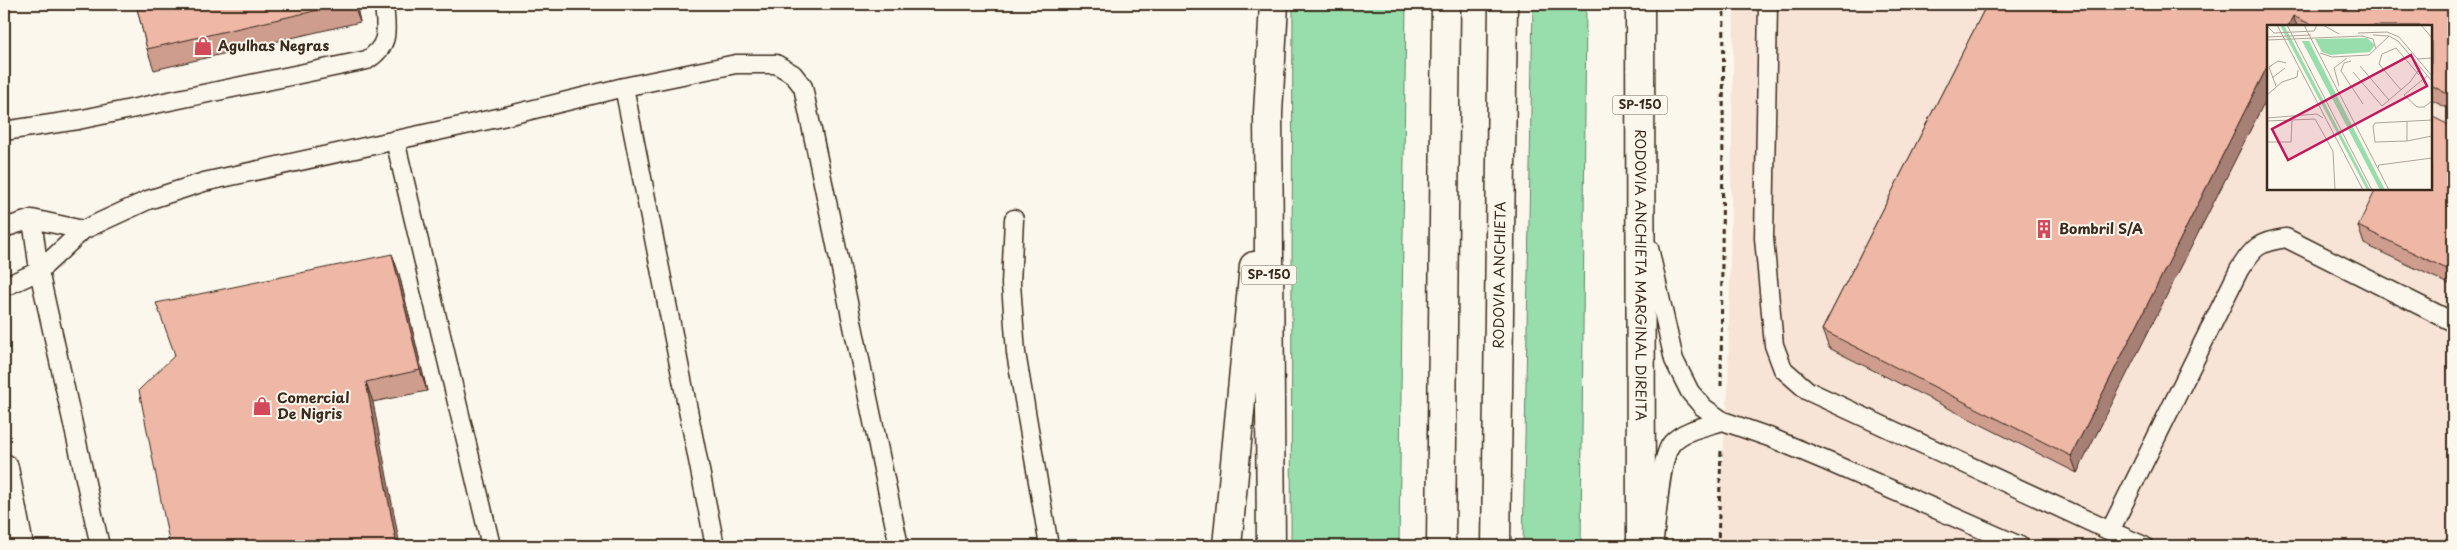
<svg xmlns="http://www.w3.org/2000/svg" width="2457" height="550" font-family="'Playpen Sans',sans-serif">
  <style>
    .built { fill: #f7e4d7; fill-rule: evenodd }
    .green { fill: #97deac; stroke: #698465 }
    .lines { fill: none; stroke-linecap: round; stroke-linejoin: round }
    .service-casing { stroke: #3b2a1e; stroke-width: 21 }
    .primary-casing { stroke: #3b2a1e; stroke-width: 31 }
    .trunk-casing { stroke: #3b2a1e; stroke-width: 31 }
    .motorway-casing { stroke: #3b2a1e; stroke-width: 31 }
    .path { stroke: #3b2a1e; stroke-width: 3; stroke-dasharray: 5 4; stroke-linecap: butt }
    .service { stroke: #fbf7ec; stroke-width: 18 }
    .primary { stroke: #fbf7ec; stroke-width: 28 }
    .trunk { stroke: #fbf7ec; stroke-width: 28 }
    .motorway { stroke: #fbf7ec; stroke-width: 28 }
    .wall { fill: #ce9d8e; stroke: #3b2a1e }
    .shaded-wall { fill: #a78074; stroke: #3b2a1e }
    .building { fill: #efb7a5; stroke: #3b2a1e }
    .labels { text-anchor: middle; stroke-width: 4; stroke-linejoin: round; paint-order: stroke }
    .shield { fill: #fbf7ec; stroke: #75685c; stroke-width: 1 }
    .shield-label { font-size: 12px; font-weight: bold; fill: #3b2a1e }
    .poi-label { font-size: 14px; font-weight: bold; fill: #3b2a1e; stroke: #fbf7ec; text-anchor: start }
    .street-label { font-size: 14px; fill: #3b2a1e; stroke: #fbf7ec }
    .inset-road { fill: none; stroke: #aea59a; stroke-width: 1 }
    .view { fill: #c2185b; fill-opacity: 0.15; stroke: #c2185b; stroke-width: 2.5 }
    .inset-edge { fill: none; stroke: #3b2a1e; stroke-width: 2.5 }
  </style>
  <rect width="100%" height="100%" fill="#fbf7ec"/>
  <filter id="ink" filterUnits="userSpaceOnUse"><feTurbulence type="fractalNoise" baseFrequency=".02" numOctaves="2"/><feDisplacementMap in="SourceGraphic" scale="10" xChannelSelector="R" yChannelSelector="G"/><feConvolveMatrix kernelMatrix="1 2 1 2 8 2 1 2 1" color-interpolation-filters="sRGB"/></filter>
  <g filter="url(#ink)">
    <path class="built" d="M1734,4H2453V546H1716L1728,391ZM2268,26H2431V189H2268Z"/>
    <path class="green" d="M1293,4H1406L1399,546H1291Z
      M1533,4H1586L1581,546H1523Z"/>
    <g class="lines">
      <g class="service-casing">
        <path id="service" d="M1768,4L1764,238L1774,345L1783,369L1808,391L2110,531L2239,270C2254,247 2258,242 2286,238L2453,322
          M624,87L715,546
          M4,131L78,120L367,60C391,45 386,29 384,4
          M395,140L491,546
          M32,219L39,271L100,546
          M1014,219L1011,284L1016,353L1049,546
          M4,228L32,219L83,230
          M1649,248L1674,360L1690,392L1703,407L1723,421L1769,437L1824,460L2020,546
          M4,287L39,271L83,230L148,200L204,182L502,117L624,87L736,64H776L793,74L803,87L899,546
          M2110,531L2144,546
          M1653,546C1657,524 1659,458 1672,443C1683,430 1707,426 1723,421"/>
      </g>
      <g class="primary-casing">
        <path id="primary" d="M4,468L19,546"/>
      </g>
      <g class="trunk-casing">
        <g id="trunk">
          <path id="s1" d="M1640,4L1641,546"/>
          <path d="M1227,546L1254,266"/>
          <path d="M1271,546L1268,113L1274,4"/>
        </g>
      </g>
      <g class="motorway-casing">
        <g id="motorway">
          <path d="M1441,546L1446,4"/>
          <path id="s2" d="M1496,546L1503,4"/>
        </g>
      </g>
      <path class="path" d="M1721,386L1724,4
        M1718,546L1721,449"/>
      <use href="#service" class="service"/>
      <use href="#primary" class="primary"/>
      <use href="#trunk" class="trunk"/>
      <use href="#motorway" class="motorway"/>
    </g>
    <path class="wall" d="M136,4H356L360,22L154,70L147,49Z
      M1987,4H2453V111L2431,100V26H2268L2077,473L1829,348L1822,330Z
      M2453,127V286L2364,244L2358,226Z
      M392,254L399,274L427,391L373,402L170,546Z"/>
    <path class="shaded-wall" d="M353,4H356L360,22Z
      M2293,16L2297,26H2288Z
      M2268,65V95L2077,473L2071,456Z
      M392,254L399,274L427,391L420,370Z
      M366,382L373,402L400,546H397Z"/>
    <path class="building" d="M136,4H345L147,49Z
      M1987,4H2453V97L2431,85V26H2314L2293,16L2288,26H2268V65L2071,456L1822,330Z
      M2431,116L2453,127V272L2358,226L2376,189H2431Z
      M392,254L420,370L366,382L397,546H170L139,390L175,355L156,303Z"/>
  </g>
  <defs>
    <g id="shop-bare" transform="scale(1.5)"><path d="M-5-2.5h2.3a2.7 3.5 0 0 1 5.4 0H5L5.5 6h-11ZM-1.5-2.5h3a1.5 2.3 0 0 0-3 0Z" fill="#d1495b" stroke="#fbf7ec" stroke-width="2.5" paint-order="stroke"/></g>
    <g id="building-bare" transform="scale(1.5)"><path d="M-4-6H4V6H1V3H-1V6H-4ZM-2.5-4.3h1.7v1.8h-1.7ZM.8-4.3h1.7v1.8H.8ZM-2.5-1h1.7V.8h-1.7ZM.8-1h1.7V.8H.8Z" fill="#d1495b" stroke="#fbf7ec" stroke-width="2.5" paint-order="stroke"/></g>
  </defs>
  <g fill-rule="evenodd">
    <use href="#shop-bare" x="203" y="46"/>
    <use href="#building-bare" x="2044" y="229"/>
    <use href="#shop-bare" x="262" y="406"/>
  </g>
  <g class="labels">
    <g class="shield">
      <rect x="1612.5" y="95.5" width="55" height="19" rx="4"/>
      <rect x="1241.5" y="265.5" width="55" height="19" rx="4"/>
    </g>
    <g class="shield-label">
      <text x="1640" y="109">SP-150</text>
      <text x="1269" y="279">SP-150</text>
    </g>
    <g class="poi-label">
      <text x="218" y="51">Agulhas Negras</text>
      <text x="2059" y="234">Bombril S/A</text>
      <text x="277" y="403">Comercial<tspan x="277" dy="16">De Nigris</tspan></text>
    </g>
    <g class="street-label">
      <text dy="5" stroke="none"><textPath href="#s2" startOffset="271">RODOVIA ANCHIETA</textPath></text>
      <text dy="5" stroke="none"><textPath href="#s1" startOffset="271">RODOVIA ANCHIETA MARGINAL DIREITA</textPath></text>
    </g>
  </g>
  <g transform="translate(2267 25)">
    <rect width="165" height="165" fill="#fbf7ec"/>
    <path d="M13,0H17L103,165H100ZM100,13L108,20L103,27L63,30L55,27L48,14ZM35,16H42L118,165H113Z" fill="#97deac"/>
    <path class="inset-road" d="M10,0L96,165M20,0L105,165M37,0L122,165M56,0L72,9M154,0L165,13M1,2L7,8L47,6L50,0M91,8L120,7L132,12L165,51M106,10L122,11L131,16L165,56M95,11L106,14L109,24M0,12L44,10M0,15L96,11M53,28L65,32L102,30L122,11M150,34L165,33M84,36L77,38L74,46L96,79M93,41L122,75M86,47L115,81L143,57L153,43M160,51L137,70L150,82H157L165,76M5,53L18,43M9,61L2,42L11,36L19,38M72,61L67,43L80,33M134,65L112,39L115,29L129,23L152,50M0,70L15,57L30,52L31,45M0,93L50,89L56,93M165,95L108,98L106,101L108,117L140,116L165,111M0,96L25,95M140,96V116M0,117H24L25,95L48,94L66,126L68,165M111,143L112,140L165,133"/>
    <path class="view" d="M144,30L160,61L21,135L5,104Z"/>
    <rect width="165" height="165" class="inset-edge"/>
  </g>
  <rect width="2457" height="550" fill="none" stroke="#fbf7ec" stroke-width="20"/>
  <rect x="10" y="10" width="2437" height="530" fill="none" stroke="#3b2a1e" stroke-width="2" filter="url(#ink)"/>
</svg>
